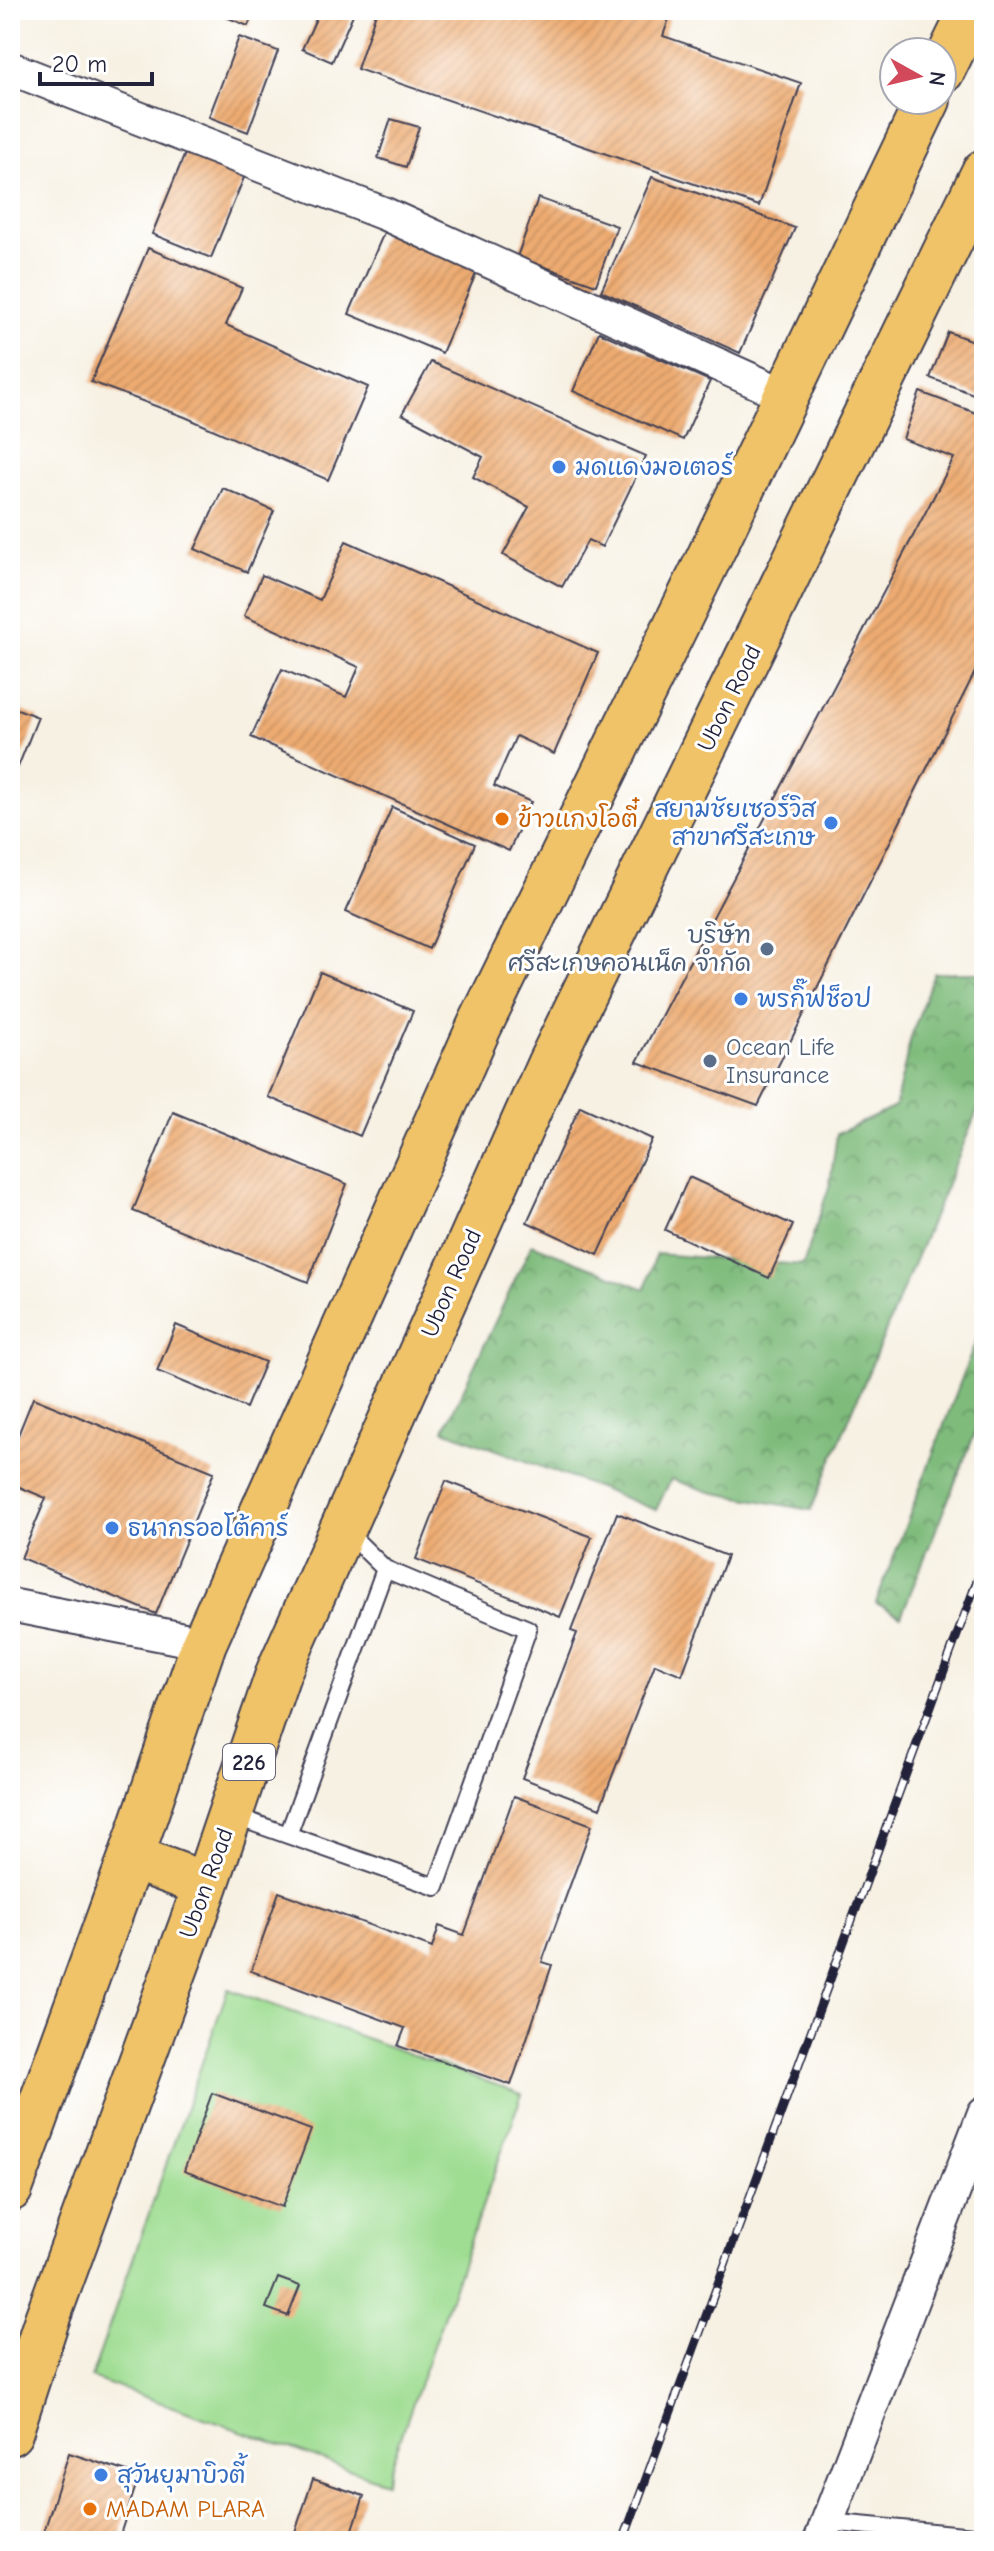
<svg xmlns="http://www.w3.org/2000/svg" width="994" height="2551" font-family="'Comic Neue','Playpen Sans Thai',sans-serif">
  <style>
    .forest { fill: url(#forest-crowns); stroke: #506f5c; stroke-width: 2 }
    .park { fill: #9fdd92; stroke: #608066; stroke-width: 2 }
    .building { fill: url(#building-hatch) }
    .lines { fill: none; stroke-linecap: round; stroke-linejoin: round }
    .service-casing { stroke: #424154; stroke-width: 20 }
    .minor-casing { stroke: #424154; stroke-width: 36 }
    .primary-casing { stroke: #424154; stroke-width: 48 }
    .service { stroke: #fff; stroke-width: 16 }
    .minor { stroke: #fff; stroke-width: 32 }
    .primary { stroke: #f0c369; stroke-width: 44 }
    .rail-casing { stroke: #22223b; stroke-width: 9 }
    .rail { stroke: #fff; stroke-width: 6; stroke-dasharray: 18; stroke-linecap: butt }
    .shop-dot { fill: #3f7fe0; stroke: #fff; stroke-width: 3 }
    .food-dot { fill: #e8710a; stroke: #fff; stroke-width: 3 }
    .service-dot { fill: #5c6f8a; stroke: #fff; stroke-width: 3 }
    .labels { text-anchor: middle; stroke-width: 6; stroke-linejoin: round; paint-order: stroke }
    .shield { fill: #fff; stroke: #646476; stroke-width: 2 }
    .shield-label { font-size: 22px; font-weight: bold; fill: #22223b }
    .shop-label { font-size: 24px; fill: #366cbe; stroke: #fff; text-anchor: start }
    .street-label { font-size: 24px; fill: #22223b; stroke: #fff }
    .food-label { font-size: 24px; fill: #c56008; stroke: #fff; text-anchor: start }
    .service-label { font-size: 24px; fill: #4e5e75; stroke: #fff; text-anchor: end }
  </style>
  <defs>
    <pattern id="forest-crowns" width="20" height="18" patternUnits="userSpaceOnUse" patternTransform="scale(2)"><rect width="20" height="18" fill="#7fbc7c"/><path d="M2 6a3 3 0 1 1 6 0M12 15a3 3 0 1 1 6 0" fill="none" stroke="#689867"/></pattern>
    <pattern id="building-hatch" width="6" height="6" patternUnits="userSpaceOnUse" patternTransform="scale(2)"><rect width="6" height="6" fill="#edab71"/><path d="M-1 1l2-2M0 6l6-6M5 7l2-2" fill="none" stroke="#cb9363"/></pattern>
  </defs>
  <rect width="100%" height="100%" fill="#fff"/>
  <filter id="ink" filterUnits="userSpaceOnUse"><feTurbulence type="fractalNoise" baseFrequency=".0125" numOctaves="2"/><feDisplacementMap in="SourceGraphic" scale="16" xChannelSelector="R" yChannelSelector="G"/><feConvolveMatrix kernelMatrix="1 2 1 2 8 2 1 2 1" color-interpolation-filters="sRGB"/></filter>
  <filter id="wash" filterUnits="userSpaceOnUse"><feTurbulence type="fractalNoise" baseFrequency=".006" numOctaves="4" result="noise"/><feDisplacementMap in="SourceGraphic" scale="32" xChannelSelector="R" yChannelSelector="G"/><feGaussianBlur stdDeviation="1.8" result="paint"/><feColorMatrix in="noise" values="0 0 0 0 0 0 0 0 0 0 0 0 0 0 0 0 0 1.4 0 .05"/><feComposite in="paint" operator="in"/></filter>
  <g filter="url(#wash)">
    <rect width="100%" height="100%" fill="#f7f1e3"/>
    <path class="forest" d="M934,973H984V1095L811,1510L710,1492L671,1479L656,1510L444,1430L532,1244L645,1289L656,1254L803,1265L830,1184L837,1134L895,1107L911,1037Z
      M984,1320V1411L901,1616L876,1603Z"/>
    <path class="park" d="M228,1989L522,2094L385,2482L91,2378Z"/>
    <g id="blocks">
      <path class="building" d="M209,10H255L248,26Z
        M320,10H355L332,62L302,49Z
        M377,10H672L663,36L801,83L759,206L357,69Z
        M239,37L278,51L248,132L209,117Z
        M391,119L419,127L406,167L378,158Z
        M186,151L245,175L211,258L152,234Z
        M652,177L795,228L740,353L601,291Z
        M538,198L617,226L596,285L517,257Z
        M385,230L478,269L442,353L349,314Z
        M148,248L242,288L226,325L368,387L328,480L185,417L91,382Z
        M599,332L710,381L683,440L573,391Z
        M948,332L984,345V398L930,378Z
        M431,362L646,456L602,547L588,540L562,587L503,555L529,507L473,477L483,457L402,414Z
        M920,392L984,416V654L758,1106L637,1062L954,458L903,439Z
        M223,488L274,511L247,572L195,549Z
        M346,541L598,653L554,754L516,736L494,786L531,802L509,851L251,737L282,669L346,697L359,667L244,616L262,575L320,600Z
        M10,706L38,717L10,787Z
        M392,807L475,844L429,949L346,912Z
        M320,972L413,1011L360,1136L268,1097Z
        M580,1106L652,1139L598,1255L527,1222Z
        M173,1112L347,1184L308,1282L133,1211Z
        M689,1177L793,1225L769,1278L665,1230Z
        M176,1325L265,1362L246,1408L157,1371Z
        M33,1398L214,1472L156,1614L21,1558L46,1498L10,1483V1455Z
        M446,1481L592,1537L560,1617L416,1559Z
        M617,1513L727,1556L682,1675L655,1664L600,1808L522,1778L577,1633L571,1631Z
        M514,1796L592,1825L542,1962L552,1965L511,2085L398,2046L405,2028L251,1971L279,1892L432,1948L439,1926L464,1935Z
        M212,2093L311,2130L282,2207L184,2171Z
        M278,2278L300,2286L288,2316L266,2308Z
        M69,2453L139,2476L118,2541H41Z
        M313,2479L364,2496L349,2541H292Z"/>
    </g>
  </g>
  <g filter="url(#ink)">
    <use href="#blocks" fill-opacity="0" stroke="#424154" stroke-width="2"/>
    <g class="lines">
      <g class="service-casing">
        <path id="service" d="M231,1815L436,1887L528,1629L385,1569L344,1529
          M288,1835L385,1569
          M828,2522L984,2537"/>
      </g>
      <g class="minor-casing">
        <path id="minor" d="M10,68L385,214L785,395
          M10,1605L204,1643
          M820,2541L984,2113"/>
      </g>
      <g class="primary-casing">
        <path id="primary" d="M942,71L972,10
          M131,1857L206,1885
          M10,2189L131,1857L204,1643L479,1027L703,570L928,100
          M10,2433L47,2319L206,1885L279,1671L549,1065L984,172"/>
      </g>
      <use href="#service" class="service"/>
      <use href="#minor" class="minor"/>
      <use href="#primary" class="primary"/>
      <g class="rail-casing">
        <path id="rail" d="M623,2541L984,1562"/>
      </g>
      <use href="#rail" class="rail"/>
    </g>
  </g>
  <g class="shop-dot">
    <circle cx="559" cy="467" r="8"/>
    <circle cx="831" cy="823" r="8"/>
    <circle cx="741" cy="999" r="8"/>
    <circle cx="112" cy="1528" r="8"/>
    <circle cx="101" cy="2475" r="8"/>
  </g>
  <g class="food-dot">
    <circle cx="502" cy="819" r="8"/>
    <circle cx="90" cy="2509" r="8"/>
  </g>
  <g class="service-dot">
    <circle cx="767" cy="949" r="8"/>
    <circle cx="710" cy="1061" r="8"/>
  </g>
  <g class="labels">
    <rect class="shield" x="223" y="1744" width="52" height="36" rx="6"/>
    <g class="shield-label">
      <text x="249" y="1770">226</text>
    </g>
    <g class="shop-label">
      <text x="575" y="475">มดแดงมอเตอร์</text>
      <text x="815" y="817" text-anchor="end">สยามชัยเซอร์วิส<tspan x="815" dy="28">สาขาศรีสะเกษ</tspan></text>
      <text x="757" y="1007">พรกิ๊ฟช็อป</text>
      <text x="128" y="1536">ธนากรออโต้คาร์</text>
      <text x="117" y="2483">สุวันยุมาบิวตี้</text>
    </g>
    <g class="street-label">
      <text transform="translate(729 698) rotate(-64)" y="8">Ubon Road</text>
      <text transform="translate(451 1283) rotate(-66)" y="8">Ubon Road</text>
      <text transform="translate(206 1883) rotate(-70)" y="8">Ubon Road</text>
    </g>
    <g class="food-label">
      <text x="518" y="827">ข้าวแกงโอตี๋</text>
      <text x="106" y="2517">MADAM PLARA</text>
    </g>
    <g class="service-label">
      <text x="751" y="943">บริษัท<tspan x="751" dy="28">ศรีสะเกษคอนเน็ค จำกัด</tspan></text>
      <text x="726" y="1055" text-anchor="start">Ocean Life<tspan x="726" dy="28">Insurance</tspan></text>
    </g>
  </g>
  <rect width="994" height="2551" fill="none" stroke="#fff" stroke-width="40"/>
  <g transform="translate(918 76) rotate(98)"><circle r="38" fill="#ffffff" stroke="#a7a7b1" stroke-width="2"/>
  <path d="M0-6L14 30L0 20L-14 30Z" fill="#d1495b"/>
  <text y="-12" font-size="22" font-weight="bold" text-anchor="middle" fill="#22223b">N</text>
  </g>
  <path d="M40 72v12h112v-12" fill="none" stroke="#22223b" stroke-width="4"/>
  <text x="52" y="72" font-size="24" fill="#22223b" stroke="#ffffff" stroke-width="6" paint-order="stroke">20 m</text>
</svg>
